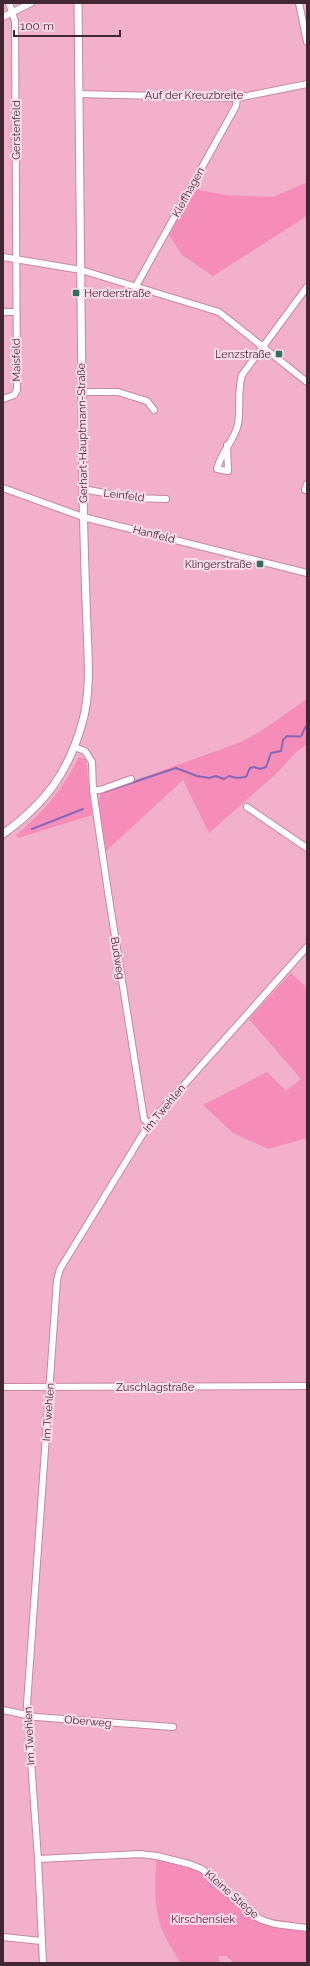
<svg xmlns="http://www.w3.org/2000/svg" width="310" height="1966" font-family="Raleway,sans-serif">
  <style>
    .green { fill: #f58db8 }
    .lines { fill: none; stroke-linecap: round; stroke-linejoin: round }
    .stream { stroke: #8468b7; stroke-width: 2 }
    .minor-casing { stroke: #c688a0; stroke-width: 8 }
    .tertiary-casing { stroke: #c688a0; stroke-width: 9 }
    .minor { stroke: #fff; stroke-width: 6 }
    .tertiary { stroke: #fff; stroke-width: 7 }
    .poi-dot { fill: #2e705f; stroke: #ffdce9; stroke-width: 1.5 }
    .labels { text-anchor: middle; stroke-width: 4; stroke-linejoin: round; paint-order: stroke }
    .street-label { font-size: 11px; fill: #402731; stroke: #ffdce9 }
    .poi-label { font-size: 11px; fill: #402731; stroke: #ffdce9; text-anchor: end }
    .park-label { font-size: 11px; fill: #5a0f36; stroke: #ffdce9 }
  </style>
  <rect width="100%" height="100%" fill="#f2b0ca"/>
  <path class="green" d="M307,182V216L213,276L182,255L169,235L194,189L226,195L273,197Z
    M307,699V745L298,750L276,774L209,833L183,780L106,851L99,804L100,793L241,742L261,731Z
    M79,757L86,759L92,815L18,838L16,835C43,813 64,788 79,757Z
    M291,973L307,988V1138L268,1149L233,1133L203,1105L267,1072L286,1091L301,1079L249,1019Z
    M157,1853L200,1865L218,1879L249,1909L264,1918L307,1924V1963H233L227,1956H218L220,1963H180C174,1951 164,1937 160,1924C153,1901 155,1876 157,1853Z"/>
  <g class="lines">
    <path class="stream" d="M104,792L176,768L197,776L209,778L216,776L224,779L229,776L237,778L246,777L250,768L254,767L260,769L266,767L271,753L281,751L283,740L287,736C309,737 297,738 307,725
      M32,829L83,809"/>
    <g class="minor-casing">
      <path id="minor" d="M299,3L307,42
        M3,17L31,3
        M79,94L237,98L307,84
        M3,257L81,270L219,312L307,382
        M136,286L236,106L237,98
        M3,312H15
        M81,392H118L147,401L154,410
        M3,399L14,395L17,390L15,21L9,3
        M227,445L228,471L217,469C221,452 235,440 238,424C241,408 237,392 242,375L307,287
        M307,484L305,490H307
        M3,488L83,517L307,573
        M83,489L131,498L166,499
        M74,747L85,751L92,762L93,790L108,892L144,1119L149,1124
        M93,790H100L131,779
        M247,807L307,848
        M3,1387L307,1386
        M3,1710L36,1717L173,1727
        M38,1859L140,1854L157,1856L189,1864L202,1869L251,1914L262,1920L275,1924L307,1928
        M3,1937L41,1941
        M43,1963L38,1859L27,1704L57,1280L60,1269L149,1124L307,947"/>
    </g>
    <g class="tertiary-casing">
      <path id="tertiary" d="M3,834C46,803 69,772 83,720C91,690 88,657 87,626C85,582 84,539 83,496C80,332 81,167 78,3"/>
    </g>
    <use href="#minor" class="minor"/>
    <use href="#tertiary" class="tertiary"/>
  </g>
  <g class="poi-dot">
    <rect x="72" y="289" width="8" height="8" rx="2"/>
    <rect x="275" y="350" width="8" height="8" rx="2"/>
    <rect x="256" y="560" width="8" height="8" rx="2"/>
  </g>
  <g class="labels">
    <g class="street-label">
      <text x="194" y="99">Auf der Kreuzbreite</text>
      <text transform="translate(16 130) rotate(-90)" y="4">Gerstenfeld</text>
      <text transform="translate(188 192) rotate(-61)" y="4">Kleffhagen</text>
      <text transform="translate(16 360) rotate(-91)" y="4">Maisfeld</text>
      <text transform="translate(82 433) rotate(-91)" y="4">Gerhart-Hauptmann-Straße</text>
      <text transform="translate(124 495) rotate(7)" y="4">Leinfeld</text>
      <text transform="translate(154 534) rotate(14)" y="4">Hanffeld</text>
      <text transform="translate(118 958) rotate(81)" y="4">Budweg</text>
      <text transform="translate(164 1108) rotate(-50)" y="4">Im Twehlen</text>
      <text x="155" y="1391">Zuschlagstraße</text>
      <text transform="translate(48 1412) rotate(-86)" y="4">Im Twehlen</text>
      <text transform="translate(88 1721) rotate(5)" y="4">Oberweg</text>
      <text transform="translate(29 1736) rotate(-93)" y="4">Im Twehlen</text>
      <text transform="translate(232 1894) rotate(41)" y="4">Kleine Stiege</text>
    </g>
    <g class="poi-label">
      <text x="84" y="297" text-anchor="start">Herderstraße</text>
      <text x="271" y="358">Lenzstraße</text>
      <text x="252" y="568">Klingerstraße</text>
    </g>
    <g class="park-label">
      <text x="203" y="1923">Kirschensiek</text>
    </g>
  </g>
  <rect width="310" height="1966" fill="none" stroke="#402731" stroke-width="8"/>
  <path d="M14 30v6h106v-6" fill="none" stroke="#402731" stroke-width="2"/>
  <text x="20" y="30" font-size="12" fill="#402731" stroke="#ffdce9" stroke-width="3" paint-order="stroke">100 m</text>
</svg>
